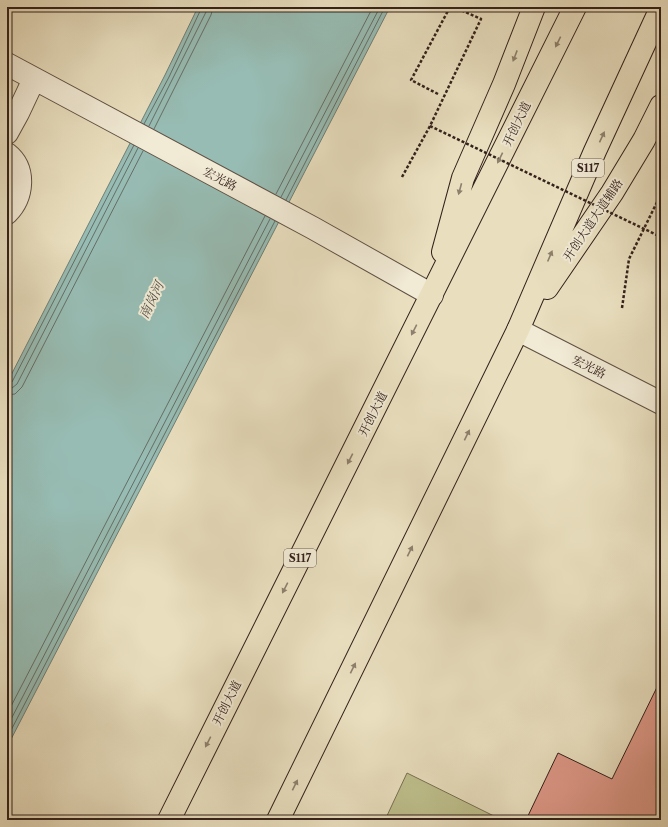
<svg xmlns="http://www.w3.org/2000/svg" width="668" height="827" font-family="'Libre Caslon Text','Noto Serif SC',serif">
  <style>
    .green { fill: #bec08d; stroke: #787054 }
    .water { fill: #97bcb3; stroke: #6f7e76 }
    .lines { fill: none; stroke-linecap: round; stroke-linejoin: round }
    .shore { stroke: #656e67; stroke-width: 1 }
    .building { fill: #dd9888; stroke: #33211b }
    .minor-casing { stroke: #605044; stroke-width: 24 }
    .primary-casing { stroke: #33211b; stroke-width: 24 }
    .path { stroke: #33211b; stroke-width: 2.5; stroke-dasharray: 3 2; stroke-linecap: butt }
    .minor { stroke: #f1ead5; stroke-width: 22 }
    .primary { stroke: #e9dfbf; stroke-width: 22 }
    .path-bridge { stroke: #33211b; stroke-width: 2.5; stroke-dasharray: 3 2; stroke-linecap: butt }
    .oneway { fill: #8e806d }
    .labels { text-anchor: middle; stroke-width: 4; stroke-linejoin: round; paint-order: stroke }
    .shield { fill: #f1ead5; stroke: #6c5d53; stroke-width: 1 }
    .shield-label { font-size: 11px; font-weight: bold; fill: #33211b }
    .street-label { font-size: 12px; fill: #33211b; stroke: #f1ead5 }
    .water-label { font-size: 13px; font-style: italic; fill: #515049; stroke: #f1ead5 }
  </style>
  <rect width="100%" height="100%" fill="#e9dfbf"/>
  <filter id="stains"><feTurbulence type="fractalNoise" baseFrequency=".005" numOctaves="4"/><feColorMatrix values="0 0 0 0 .2 0 0 0 0 .09 0 0 0 0 .02 0 0 0 .5 -.17"/></filter>
  <radialGradient id="worn" r=".72"><stop offset=".6" stop-color="#630" stop-opacity="0"/><stop offset="1" stop-color="#630" stop-opacity=".3"/></radialGradient>
  <path class="green" d="M407,773L502,820H385Z"/>
  <path class="water" d="M198,7H390L7,747V383L165,75Z"/>
  <g class="lines">
    <path class="shore" d="M144,124L169,77L202,7
      M149,126L206,12L207,7
      M154,129L211,15L213,7
      M276,194L373,7
      M281,197L380,7
      M286,200L385,7
      M7,384H10L12,382L134,145
      M7,389L12,388L17,384L138,148
      M7,395L15,394L22,387L143,151
      M7,714L265,216
      M7,727L270,219
      M7,738L275,221"/>
  </g>
  <path class="building" d="M661,679V820H526L558,753L612,779Z"/>
  <g class="lines">
    <g class="minor-casing">
      <path id="minor" d="M7,64L313,228L432,295
        M7,133L18,113L34,79
        M7,154C26,169 23,197 7,213
        M518,330L661,403"/>
    </g>
    <g class="primary-casing">
      <path id="primary" d="M443,252L463,178L504,84L534,7
        M547,288L612,193L644,140L661,106
        M169,820L575,7
        M278,820L518,330L595,151L661,8"/>
    </g>
    <path class="path" d="M438,94L411,80L450,7
      M402,177L430,126L481,19L454,7
      M622,308L629,259L661,194"/>
    <use href="#minor" class="minor"/>
    <use href="#primary" class="primary"/>
    <path class="path-bridge" d="M430,126L661,237"/>
  </g>
  <defs><path id="oneway-solid" d="M-6-.8H1V-3.2L6.5 0L1 3.2V.8H-6Z"/></defs>
  <g class="oneway">
    <use href="#oneway-solid" transform="translate(558 42) rotate(116)"/>
    <use href="#oneway-solid" transform="translate(515 56) rotate(111)"/>
    <use href="#oneway-solid" transform="translate(602 137) rotate(-65)"/>
    <use href="#oneway-solid" transform="translate(500 158) rotate(116)"/>
    <use href="#oneway-solid" transform="translate(460 189) rotate(105)"/>
    <use href="#oneway-solid" transform="translate(550 256) rotate(-67)"/>
    <use href="#oneway-solid" transform="translate(414 330) rotate(117)"/>
    <use href="#oneway-solid" transform="translate(467 435) rotate(-64)"/>
    <use href="#oneway-solid" transform="translate(350 459) rotate(117)"/>
    <use href="#oneway-solid" transform="translate(410 551) rotate(-64)"/>
    <use href="#oneway-solid" transform="translate(285 588) rotate(117)"/>
    <use href="#oneway-solid" transform="translate(353 668) rotate(-64)"/>
    <use href="#oneway-solid" transform="translate(208 742) rotate(117)"/>
    <use href="#oneway-solid" transform="translate(295 785) rotate(-64)"/>
  </g>
  <g class="labels">
    <g class="shield">
      <rect x="572" y="159" width="32" height="18" rx="3"/>
      <rect x="284" y="549" width="32" height="18" rx="3"/>
    </g>
    <g class="shield-label">
      <text x="588" y="172">S117</text>
      <text x="300" y="562">S117</text>
    </g>
    <g class="street-label">
      <text transform="translate(517 124) rotate(-64)" y="4">开创大道</text>
      <text transform="translate(220 179) rotate(28)" y="4">宏光路</text>
      <text transform="translate(593 220) rotate(-56)" y="4">开创大道大道辅路</text>
      <text transform="translate(589 367) rotate(27)" y="4">宏光路</text>
      <text transform="translate(373 414) rotate(-63)" y="4">开创大道</text>
      <text transform="translate(227 703) rotate(-63)" y="4">开创大道</text>
    </g>
    <g class="water-label">
      <text transform="translate(151 300) rotate(-64)" y="5">南岗河</text>
    </g>
  </g>
  <rect width="668" height="827" fill="none" stroke="#e9dfbf" stroke-width="24"/>
  <rect x="8" y="8" width="652" height="811" fill="none" stroke="#33211b" stroke-width="2"/>
  <rect x="12" y="12" width="644" height="803" fill="none" stroke="#33211b"/>
  <rect width="100%" height="100%" filter="url(#stains)"/>
  <rect width="100%" height="100%" fill="url(#worn)"/>
</svg>
